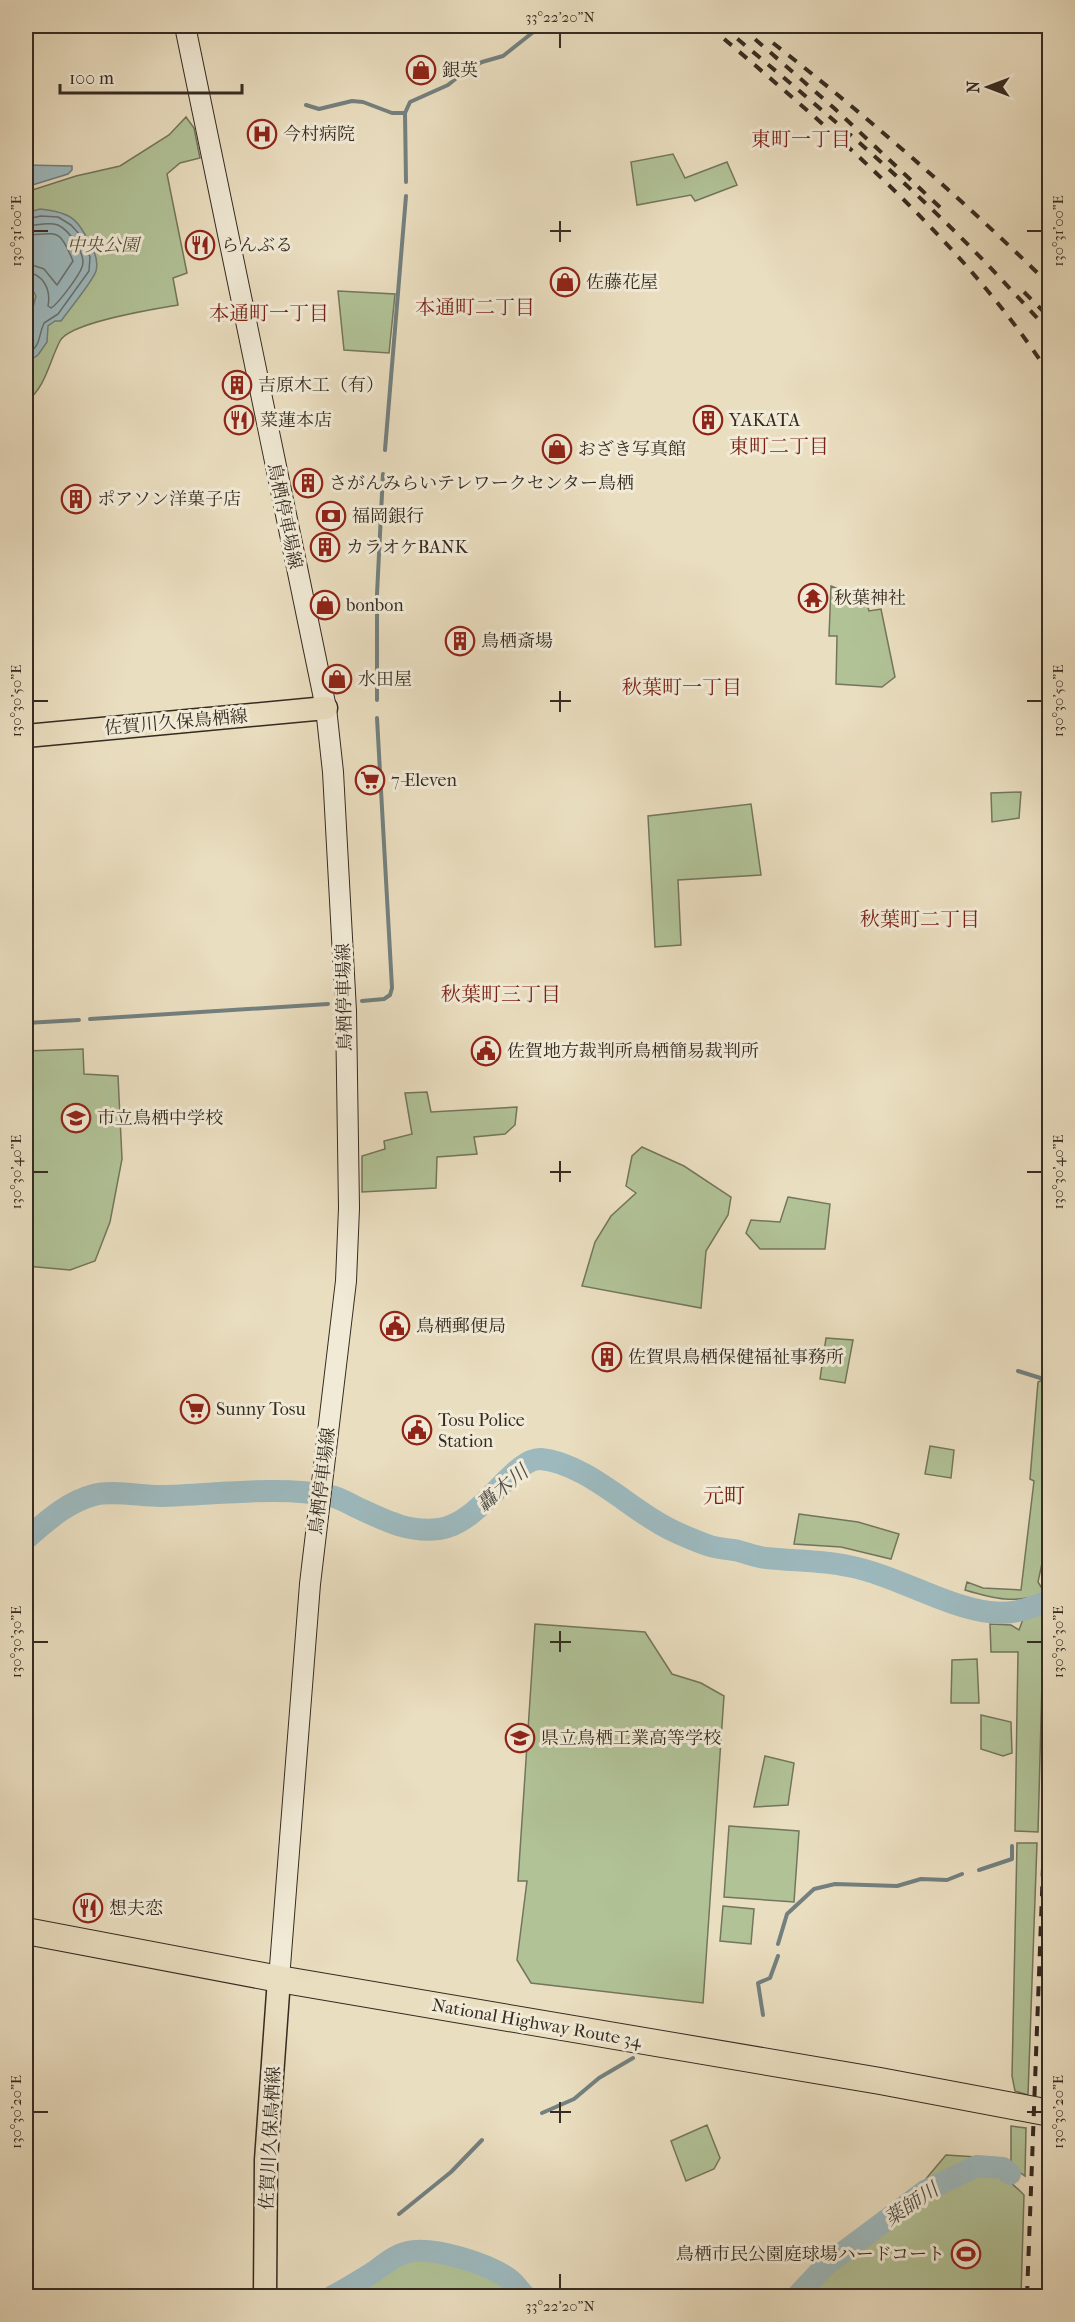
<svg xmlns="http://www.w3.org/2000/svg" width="1075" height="2322" font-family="'IM FELL French Canon','Noto Serif JP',serif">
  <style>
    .green { fill: #b1c297; stroke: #73765c; stroke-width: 1.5 }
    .water { fill: #9db9be; stroke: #73807f; stroke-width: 1.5 }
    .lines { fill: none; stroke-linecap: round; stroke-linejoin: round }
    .shore { stroke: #697270; stroke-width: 1.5 }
    .stream { stroke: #73807f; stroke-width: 4 }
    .river { stroke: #9db9be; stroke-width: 22 }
    .secondary-casing { stroke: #352b21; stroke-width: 22 }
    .primary-casing { stroke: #352b21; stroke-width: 25 }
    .highway-casing { stroke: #352b21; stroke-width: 28 }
    .secondary { stroke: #f1ead6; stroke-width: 20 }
    .primary { stroke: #eadec0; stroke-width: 22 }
    .highway { stroke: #eadec0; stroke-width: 26 }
    .rail { stroke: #352b21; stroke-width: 4; stroke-dasharray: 10 10; stroke-linecap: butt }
    .ticks { fill: none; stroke: #352b21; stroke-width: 2 }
    .labels { text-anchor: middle; stroke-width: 6; stroke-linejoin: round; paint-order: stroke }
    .poi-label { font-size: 18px; fill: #352b21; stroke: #f1ead6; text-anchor: start }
    .park-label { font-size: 18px; font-style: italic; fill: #54513e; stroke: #f1ead6 }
    .street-label { font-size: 18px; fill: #352b21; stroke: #f1ead6 }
    .neighbourhood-label { font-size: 20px; fill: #7a1f14; stroke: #f1ead6 }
    .water-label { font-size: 20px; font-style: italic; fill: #4f4e48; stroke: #f1ead6 }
    .quarter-label { font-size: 21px; fill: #7a1f14; stroke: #f1ead6 }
    .neatline { fill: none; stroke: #352b21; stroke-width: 2 }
    .ticks-label { font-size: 15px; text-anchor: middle; fill: #352b21 }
  </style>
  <rect width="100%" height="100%" fill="#eadec0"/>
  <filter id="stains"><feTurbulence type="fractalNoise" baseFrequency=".00333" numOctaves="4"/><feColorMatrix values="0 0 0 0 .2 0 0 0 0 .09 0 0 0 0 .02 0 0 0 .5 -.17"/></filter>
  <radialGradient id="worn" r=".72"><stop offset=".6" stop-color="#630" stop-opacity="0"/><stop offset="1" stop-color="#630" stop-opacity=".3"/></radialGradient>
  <path class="green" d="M186,117L194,128L200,158L180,163L167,174L187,273L173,278L178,305C155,309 70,322 60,341C49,362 46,387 26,402V192L76,176L120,166L169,135Z
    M673,154L685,178L727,162L737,185L695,201L691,195L637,205L631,162Z
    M338,291L395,294L389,353L344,350Z
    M831,586L866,600L869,611L881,609L895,677L882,687L836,684L837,636H829Z
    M1021,792L1019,818L992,822L991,793Z
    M751,804L761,875L678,880L681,945L655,947L648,816Z
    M83,1049L84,1074L118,1076L122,1159L110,1222L95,1261L70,1270L26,1266V1051Z
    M427,1092L431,1112L517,1107L515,1125L505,1134L474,1137L477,1154L437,1157L436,1188L362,1192V1156L385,1149L384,1141L412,1134L405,1093Z
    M642,1147L684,1166L731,1197L728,1215L706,1251L701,1308L582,1286L595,1242L611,1216L636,1193L626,1186L632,1156Z
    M788,1197L830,1204L825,1249H760L746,1233L751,1220L780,1222Z
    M826,1338L853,1340L845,1383L820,1379Z
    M1049,1370V1530L1038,1582L1045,1593C1015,1604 995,1599 965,1590L967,1582L983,1588L1021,1590L1034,1481L1030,1479L1038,1382L1047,1378Z
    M930,1446L954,1450L951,1478L925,1474Z
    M799,1514L858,1522L899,1534L891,1559L841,1547L794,1544Z
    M1044,1608L1038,1832L1015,1831L1018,1652H991L990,1624L1011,1625L1019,1630L1025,1614Z
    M535,1624L645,1632L672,1674L701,1683L724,1696L703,2003L531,1983L517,1960L527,1881H518Z
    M977,1659L979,1703H951L952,1660Z
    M981,1715L1011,1722L1012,1753L1003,1756L981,1749Z
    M765,1756L794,1763L788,1805L754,1807Z
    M729,1826L799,1831L794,1902L724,1897Z
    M1017,1843H1037L1028,2095L1015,2091L1012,2076Z
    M723,1906L754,1909L751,1944L720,1941Z
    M707,2125L720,2158L714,2169L686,2181L671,2141Z
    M1011,2126L1026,2128L1025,2176L1011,2166Z
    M946,2155L978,2157L919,2187Z
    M977,2172C1000,2172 1008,2179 1024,2195L1021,2296H803L834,2266L918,2202Z
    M1045,2209L1050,2211L1049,2296H1042Z
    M430,2253L448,2256L501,2281L515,2296H341C369,2280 398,2258 430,2253Z"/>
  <path class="water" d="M26,165L72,166V170L68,174L26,187Z
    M40,209C72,212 79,220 92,248C96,255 98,263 96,271C93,281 68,311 61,321H55L48,326L47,342L38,355L26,363V311L33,307L36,296L31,287L26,285V213Z"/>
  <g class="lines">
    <path class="shore" d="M26,219L41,216L58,217L71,225L81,236L90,257L89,271L58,314L44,323C37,339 42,345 26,355
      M26,226C36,226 47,221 58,225C69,230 87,255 82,267C79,276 58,304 51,308L48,306C51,290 44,274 26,272
      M26,235C58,234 59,227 73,261L57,285L44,269L26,263"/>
    <path class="stream" d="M306,105L319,109L352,101L363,102L392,113H405
      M406,182L405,113L410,102L448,85L465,71L482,62L503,56L541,26
      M385,450L406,196
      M377,700V594L383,474
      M362,1001L384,999L390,995L392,988L377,718
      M90,1019L328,1004
      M26,1023L79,1020
      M1018,1371L1050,1381
      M979,1870L1012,1859V1846
      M778,1944L787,1914L814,1889L835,1884L897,1886L921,1879L947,1880L962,1874
      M763,2015L758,1983L770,1978L778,1956
      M542,2113L574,2099L599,2078L633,2058
      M399,2214L451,2172L482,2140"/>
    <path class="river" d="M26,1539C47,1521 67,1502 94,1495C112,1490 141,1496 160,1496C213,1495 280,1485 331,1496C340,1498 348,1503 356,1507C384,1520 408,1533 439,1529C481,1524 513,1457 541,1459C582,1463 623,1502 657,1522C671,1531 691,1539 707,1545C715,1548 725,1549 734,1550C745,1552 755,1557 766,1558C793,1561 821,1560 848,1566C896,1575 943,1606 989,1612C1009,1615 1025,1610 1043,1603
      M333,2296C346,2289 359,2281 372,2273C384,2265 394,2255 408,2252C433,2246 489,2264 509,2279C515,2283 520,2291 525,2296
      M797,2296L826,2265L925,2191L977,2166L1003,2168L1010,2174"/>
    <g class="secondary-casing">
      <path id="secondary" d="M185,26L326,708L333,772L346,1011L349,1208L346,1281L310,1584L279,1979"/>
    </g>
    <g class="primary-casing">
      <path id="primary" d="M26,736L326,708
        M265,2296L266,2160L279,1979"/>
    </g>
    <g class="highway-casing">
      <path id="highway" d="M26,1931L279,1979L880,2081L1050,2113"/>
    </g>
    <use href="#secondary" class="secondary"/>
    <use href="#primary" class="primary"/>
    <use href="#highway" class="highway"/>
    <path class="rail" d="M709,26C832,131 960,237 1050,375
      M722,26C812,101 903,177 984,261C1006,284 1028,308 1050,332
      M740,26L834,108L944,211
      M773,43C869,118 962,199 1050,285
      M1024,292L1050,318
      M1044,2064L1050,1926
      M1027,2296L1050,1680"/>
  </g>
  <path class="ticks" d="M560,33V48M560,221V242M33,231H48M550,231H571M1027,231H1042M560,691V712M33,701H48M550,701H571M1027,701H1042M560,1161V1182M33,1172H48M550,1172H571M1027,1172H1042M560,1631V1652M33,1642H48M550,1642H571M1027,1642H1042M560,2102V2123M33,2112H48M550,2112H571M1027,2112H1042M560,2274V2289"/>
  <defs>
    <g id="shop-ring" transform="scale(1.5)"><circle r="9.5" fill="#f1ead6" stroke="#8f2418" stroke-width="1.5"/><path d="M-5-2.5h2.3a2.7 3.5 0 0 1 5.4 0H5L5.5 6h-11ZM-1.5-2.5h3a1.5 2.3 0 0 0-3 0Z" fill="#8f2418"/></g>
    <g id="hospital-ring" transform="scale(1.5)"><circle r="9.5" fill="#f1ead6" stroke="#8f2418" stroke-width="1.5"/><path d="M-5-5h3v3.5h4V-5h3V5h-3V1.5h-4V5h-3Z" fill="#8f2418"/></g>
    <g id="restaurant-ring" transform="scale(1.5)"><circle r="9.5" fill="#f1ead6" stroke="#8f2418" stroke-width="1.5"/><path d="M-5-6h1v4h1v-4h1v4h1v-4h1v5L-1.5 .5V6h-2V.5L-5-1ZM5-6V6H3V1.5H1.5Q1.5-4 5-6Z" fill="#8f2418"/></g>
    <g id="building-ring" transform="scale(1.5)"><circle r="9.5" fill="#f1ead6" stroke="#8f2418" stroke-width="1.5"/><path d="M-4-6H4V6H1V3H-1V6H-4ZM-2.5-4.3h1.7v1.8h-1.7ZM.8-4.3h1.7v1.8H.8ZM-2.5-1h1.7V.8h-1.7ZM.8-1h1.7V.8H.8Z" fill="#8f2418"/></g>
    <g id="bank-ring" transform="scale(1.5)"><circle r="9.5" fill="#f1ead6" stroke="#8f2418" stroke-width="1.5"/><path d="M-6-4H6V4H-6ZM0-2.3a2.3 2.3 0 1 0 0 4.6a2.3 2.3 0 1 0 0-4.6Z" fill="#8f2418"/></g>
    <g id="temple-ring" transform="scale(1.5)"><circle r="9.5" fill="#f1ead6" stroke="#8f2418" stroke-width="1.5"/><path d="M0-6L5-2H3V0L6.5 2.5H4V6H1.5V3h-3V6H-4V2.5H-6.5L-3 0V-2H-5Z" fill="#8f2418"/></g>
    <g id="supermarket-ring" transform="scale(1.5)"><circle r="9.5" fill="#f1ead6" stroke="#8f2418" stroke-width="1.5"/><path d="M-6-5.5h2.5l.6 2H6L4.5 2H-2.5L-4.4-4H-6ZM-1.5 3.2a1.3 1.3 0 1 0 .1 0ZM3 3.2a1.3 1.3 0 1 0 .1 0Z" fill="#8f2418"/></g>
    <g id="civic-ring" transform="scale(1.5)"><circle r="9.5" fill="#f1ead6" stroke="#8f2418" stroke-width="1.5"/><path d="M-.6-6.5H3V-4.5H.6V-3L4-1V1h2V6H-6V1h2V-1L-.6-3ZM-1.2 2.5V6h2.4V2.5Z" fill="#8f2418"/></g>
    <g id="school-ring" transform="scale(1.5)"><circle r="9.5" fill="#f1ead6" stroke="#8f2418" stroke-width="1.5"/><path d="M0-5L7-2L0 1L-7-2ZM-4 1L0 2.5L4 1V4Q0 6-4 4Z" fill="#8f2418"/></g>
    <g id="stadium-ring" transform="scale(1.5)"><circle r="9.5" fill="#f1ead6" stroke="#8f2418" stroke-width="1.5"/><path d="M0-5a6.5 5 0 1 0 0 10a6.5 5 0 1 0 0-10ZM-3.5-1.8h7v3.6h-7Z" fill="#8f2418"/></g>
  </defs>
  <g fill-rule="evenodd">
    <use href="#shop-ring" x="421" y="70"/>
    <use href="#hospital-ring" x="262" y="134"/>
    <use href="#restaurant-ring" x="200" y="245"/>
    <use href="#shop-ring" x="565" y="282"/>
    <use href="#building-ring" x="237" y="385"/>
    <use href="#restaurant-ring" x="239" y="420"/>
    <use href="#building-ring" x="708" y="420"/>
    <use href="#shop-ring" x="557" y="449"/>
    <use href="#building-ring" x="308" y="483"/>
    <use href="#building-ring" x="76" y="499"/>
    <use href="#bank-ring" x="331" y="516"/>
    <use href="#building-ring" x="325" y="547"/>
    <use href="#temple-ring" x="813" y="598"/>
    <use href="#shop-ring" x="325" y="605"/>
    <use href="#building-ring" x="460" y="641"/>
    <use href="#shop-ring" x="337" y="679"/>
    <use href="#supermarket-ring" x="370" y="780"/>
    <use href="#civic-ring" x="486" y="1051"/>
    <use href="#school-ring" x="76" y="1118"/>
    <use href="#civic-ring" x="395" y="1326"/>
    <use href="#building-ring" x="607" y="1357"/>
    <use href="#supermarket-ring" x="195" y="1409"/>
    <use href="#civic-ring" x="417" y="1430"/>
    <use href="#school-ring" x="520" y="1738"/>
    <use href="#restaurant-ring" x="88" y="1908"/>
    <use href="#stadium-ring" x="966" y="2254"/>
  </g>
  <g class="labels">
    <g class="poi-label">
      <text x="442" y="76">銀英</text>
      <text x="283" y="140">今村病院</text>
      <text x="221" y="251">らんぶる</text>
      <text x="586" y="288">佐藤花屋</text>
      <text x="258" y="391">吉原木工（有）</text>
      <text x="260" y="426">菜蓮本店</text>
      <text x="729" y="426">YAKATA</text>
      <text x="578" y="455">おざき写真館</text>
      <text x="329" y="489">さがんみらいテレワークセンター鳥栖</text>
      <text x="97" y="505">ポアソン洋菓子店</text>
      <text x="352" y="522">福岡銀行</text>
      <text x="346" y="553">カラオケBANK</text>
      <text x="834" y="604">秋葉神社</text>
      <text x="346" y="611">bonbon</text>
      <text x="481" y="647">鳥栖斎場</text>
      <text x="358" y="685">水田屋</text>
      <text x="391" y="786">7-Eleven</text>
      <text x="507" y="1057">佐賀地方裁判所鳥栖簡易裁判所</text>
      <text x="97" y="1124">市立鳥栖中学校</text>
      <text x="416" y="1332">鳥栖郵便局</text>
      <text x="628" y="1363">佐賀県鳥栖保健福祉事務所</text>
      <text x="216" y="1415">Sunny Tosu</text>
      <text x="438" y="1426">Tosu Police<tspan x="438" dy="21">Station</tspan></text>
      <text x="541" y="1744">県立鳥栖工業高等学校</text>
      <text x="109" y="1914">想夫恋</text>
      <text x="945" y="2260" text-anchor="end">鳥栖市民公園庭球場ハードコート</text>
    </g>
    <g class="park-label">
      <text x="103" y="251">中央公園</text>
    </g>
    <g class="street-label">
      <text transform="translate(285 516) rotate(78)" y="6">鳥栖停車場線</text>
      <text transform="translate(176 722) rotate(-5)" y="6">佐賀川久保鳥栖線</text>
      <text transform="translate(344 997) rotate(-91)" y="6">鳥栖停車場線</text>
      <text transform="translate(322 1481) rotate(-83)" y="6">鳥栖停車場線</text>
      <text transform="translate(537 2023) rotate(10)" y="6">National Highway Route 34</text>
      <text transform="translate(270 2138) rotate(-87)" y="6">佐賀川久保鳥栖線</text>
    </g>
    <g class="neighbourhood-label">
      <text x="801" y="146">東町一丁目</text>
      <text x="475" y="314">本通町二丁目</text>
      <text x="269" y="320">本通町一丁目</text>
      <text x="779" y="453">東町二丁目</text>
      <text x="682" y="694">秋葉町一丁目</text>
      <text x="920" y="926">秋葉町二丁目</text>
      <text x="501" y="1001">秋葉町三丁目</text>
    </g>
    <g class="water-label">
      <text transform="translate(502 1488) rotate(-40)" y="7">轟木川</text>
      <text transform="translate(911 2204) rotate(-34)" y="7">薬師川</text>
    </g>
    <g class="quarter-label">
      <text x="724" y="1503">元町</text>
    </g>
  </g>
  <rect width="1075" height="2322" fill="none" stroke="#eadec0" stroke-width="66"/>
  <g transform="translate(988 87) rotate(270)" stroke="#f1ead6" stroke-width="4.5" paint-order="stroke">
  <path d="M0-4.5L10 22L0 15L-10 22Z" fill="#352b21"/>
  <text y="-9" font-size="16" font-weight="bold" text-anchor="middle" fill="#352b21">N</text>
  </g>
  <path d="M60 84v9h182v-9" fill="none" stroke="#352b21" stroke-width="3"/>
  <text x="69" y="84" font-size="18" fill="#352b21" stroke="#f1ead6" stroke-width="4.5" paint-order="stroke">100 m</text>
  <rect x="33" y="33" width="1009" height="2256" class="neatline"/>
  <g class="ticks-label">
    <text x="560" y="22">33°22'20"N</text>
    <text transform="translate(1058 231) rotate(-90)" y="5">130°31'00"E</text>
    <text transform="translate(16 231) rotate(-90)" y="5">130°31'00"E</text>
    <text transform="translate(1058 701) rotate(-90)" y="5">130°30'50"E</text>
    <text transform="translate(16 701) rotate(-90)" y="5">130°30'50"E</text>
    <text transform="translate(1058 1172) rotate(-90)" y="5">130°30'40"E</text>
    <text transform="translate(16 1172) rotate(-90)" y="5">130°30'40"E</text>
    <text transform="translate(16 1642) rotate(-90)" y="5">130°30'30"E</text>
    <text transform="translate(1058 1642) rotate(-90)" y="5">130°30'30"E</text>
    <text transform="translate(16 2112) rotate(-90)" y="5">130°30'20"E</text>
    <text transform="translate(1058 2112) rotate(-90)" y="5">130°30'20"E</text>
    <text x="560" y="2311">33°22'20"N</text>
  </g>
  <rect width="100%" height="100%" filter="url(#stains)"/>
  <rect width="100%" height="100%" fill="url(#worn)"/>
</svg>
